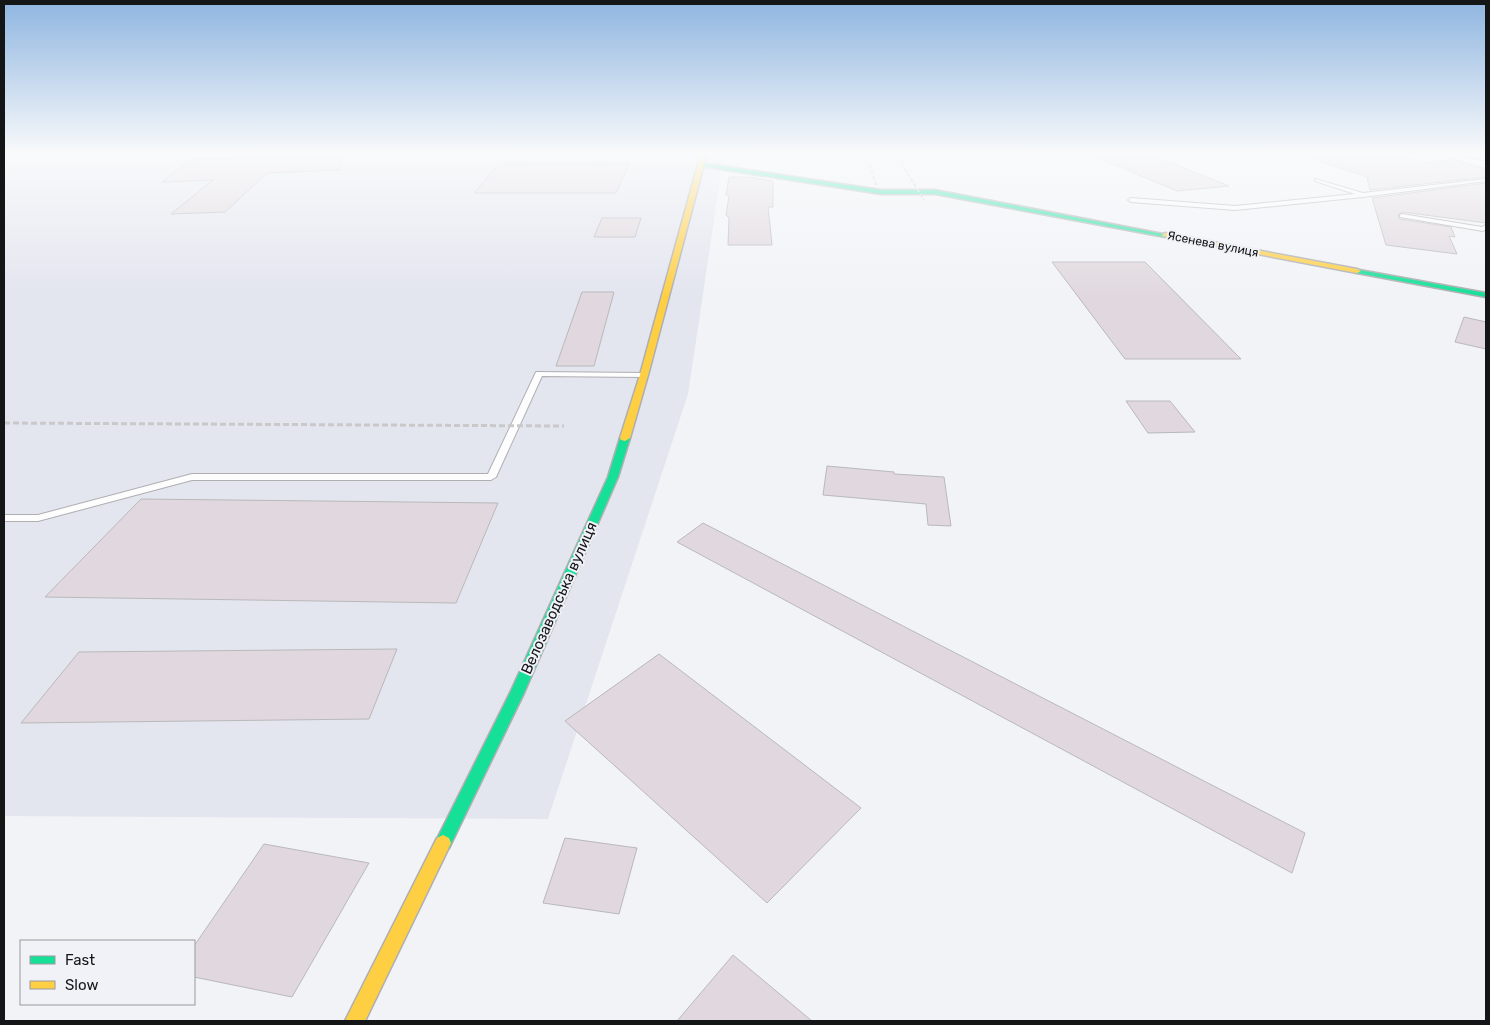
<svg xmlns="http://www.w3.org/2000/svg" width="1490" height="1025" font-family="Rubik,sans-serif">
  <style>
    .built { fill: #e3e5ef }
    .building { fill: #e0d8de; stroke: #b9b8ba }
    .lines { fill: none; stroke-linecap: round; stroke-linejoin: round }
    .lane-casing { stroke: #afafb2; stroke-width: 2 }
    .street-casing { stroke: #afafb2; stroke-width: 2 }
    .fast-casing { stroke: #afafb2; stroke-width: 3 }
    .slow-casing { stroke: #afafb2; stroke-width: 3 }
    .lane { fill: #fdfdfe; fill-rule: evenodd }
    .street { fill: #fdfdfe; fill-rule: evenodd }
    .fast { fill: #16e098; fill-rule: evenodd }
    .slow { fill: #ffcf43; fill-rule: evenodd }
    .rail-far1 { stroke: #c9c9ca; stroke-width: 2; stroke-dasharray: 4 2; stroke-linecap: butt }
    .rail { stroke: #c9c9ca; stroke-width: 3; stroke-dasharray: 6 3; stroke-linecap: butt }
    .labels { text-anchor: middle; stroke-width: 4; stroke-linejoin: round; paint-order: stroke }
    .far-street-label { font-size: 12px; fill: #141517; stroke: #f1f2f8 }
    .street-label { font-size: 15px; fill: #141517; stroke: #f1f2f8 }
  </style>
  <rect width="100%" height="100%" fill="#f2f3f7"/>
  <path class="built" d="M4,153H724L688,394L548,819L4,816Z"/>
  <path class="building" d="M257,153H341V170L267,173L225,212L171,214L213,180L162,182L190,160L251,158Z
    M1086,153H1147L1229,186L1177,191Z
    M1307,153H1387L1424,163L1451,160L1486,170V177L1370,190L1367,178H1370L1307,157Z
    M500,163L629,164L616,193H474Z
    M729,177H748L773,181V207H768L772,245H728L729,218L726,215L729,196L726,195Z
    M1486,183V223L1402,212L1398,215L1400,219L1451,227L1455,237L1449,236L1457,254L1386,245L1372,198Z
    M602,218H641L635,237H594Z
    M1052,262H1145L1241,359H1125Z
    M582,292H614L594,366H556Z
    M1464,317L1486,322V349L1455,342Z
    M1126,401H1170L1195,432L1148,433Z
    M827,466L894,472V474L944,477L951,526L928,525L926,504L823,495Z
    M141,499L498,503L456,603L45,597Z
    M703,523L1305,833L1292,873L677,542Z
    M397,649L369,719L21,723L79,652Z
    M659,654L861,808L767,903L565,721Z
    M565,838L637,848L619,914L543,903Z
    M264,844L369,863L292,997L194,977V946Z
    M733,955L812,1021H677Z"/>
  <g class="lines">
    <g class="lane-casing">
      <path id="lane" d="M1315,179L1363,193L1486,179V181L1363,197L1235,210L1131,202L1128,200L1131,198L1235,206L1355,194L1315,181Z
        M1402,214L1482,227L1486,225V229L1483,231L1400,217V215Z
        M536,372L644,373L648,375L644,377L542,376L496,477L491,480H192L38,521H4V515H38L192,474H488Z"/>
    </g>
    <g class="street-casing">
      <path id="street" d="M1434,153H1449L1486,162V168Z"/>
    </g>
    <g class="fast-casing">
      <path id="fast" d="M702,163L881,190H935L1168,235L1165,237L935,194H881L700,166Z
        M1354,269L1486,293V297L1357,273L1353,271Z
        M625,435L630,438L618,477L524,693L449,848L443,851L437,848L435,843L510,693L608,477L620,438Z"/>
    </g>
    <g class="slow-casing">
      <path id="slow" d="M701,153H707L648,375L630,438L625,441L621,440L620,438L640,375Z
        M1165,233L1357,269L1361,271L1357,273L1163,236L1162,235Z
        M443,835L449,838L451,843L365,1021H345L437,838Z"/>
    </g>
    <use href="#lane" class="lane"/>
    <use href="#street" class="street"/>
    <use href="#fast" class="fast"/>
    <use href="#slow" class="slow"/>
    <path class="rail-far1" d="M866,153L876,185
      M895,153L924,200"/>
    <path class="rail" d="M4,423L564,426"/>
  </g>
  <linearGradient id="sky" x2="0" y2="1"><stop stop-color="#8eb5e0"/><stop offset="0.52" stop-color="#f9fafb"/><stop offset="1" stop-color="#f9fafb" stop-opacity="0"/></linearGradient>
  <rect width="1490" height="296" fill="url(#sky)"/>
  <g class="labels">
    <g class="far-street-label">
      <text transform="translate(1213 244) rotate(11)" y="4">Ясенева вулиця</text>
    </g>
    <g class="street-label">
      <text transform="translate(559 598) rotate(-66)" y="5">Велозаводська вулиця</text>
    </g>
  </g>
  <rect width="1490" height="1025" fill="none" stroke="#141517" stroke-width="10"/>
  <rect x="20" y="940" width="175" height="65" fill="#f1f2f8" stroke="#999a9e"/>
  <rect x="30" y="956" width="25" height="8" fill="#16e098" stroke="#999a9e"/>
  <text x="65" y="965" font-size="15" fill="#141517">Fast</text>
  <rect x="30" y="981" width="25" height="8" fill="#ffcf43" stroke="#999a9e"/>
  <text x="65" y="990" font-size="15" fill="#141517">Slow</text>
</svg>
